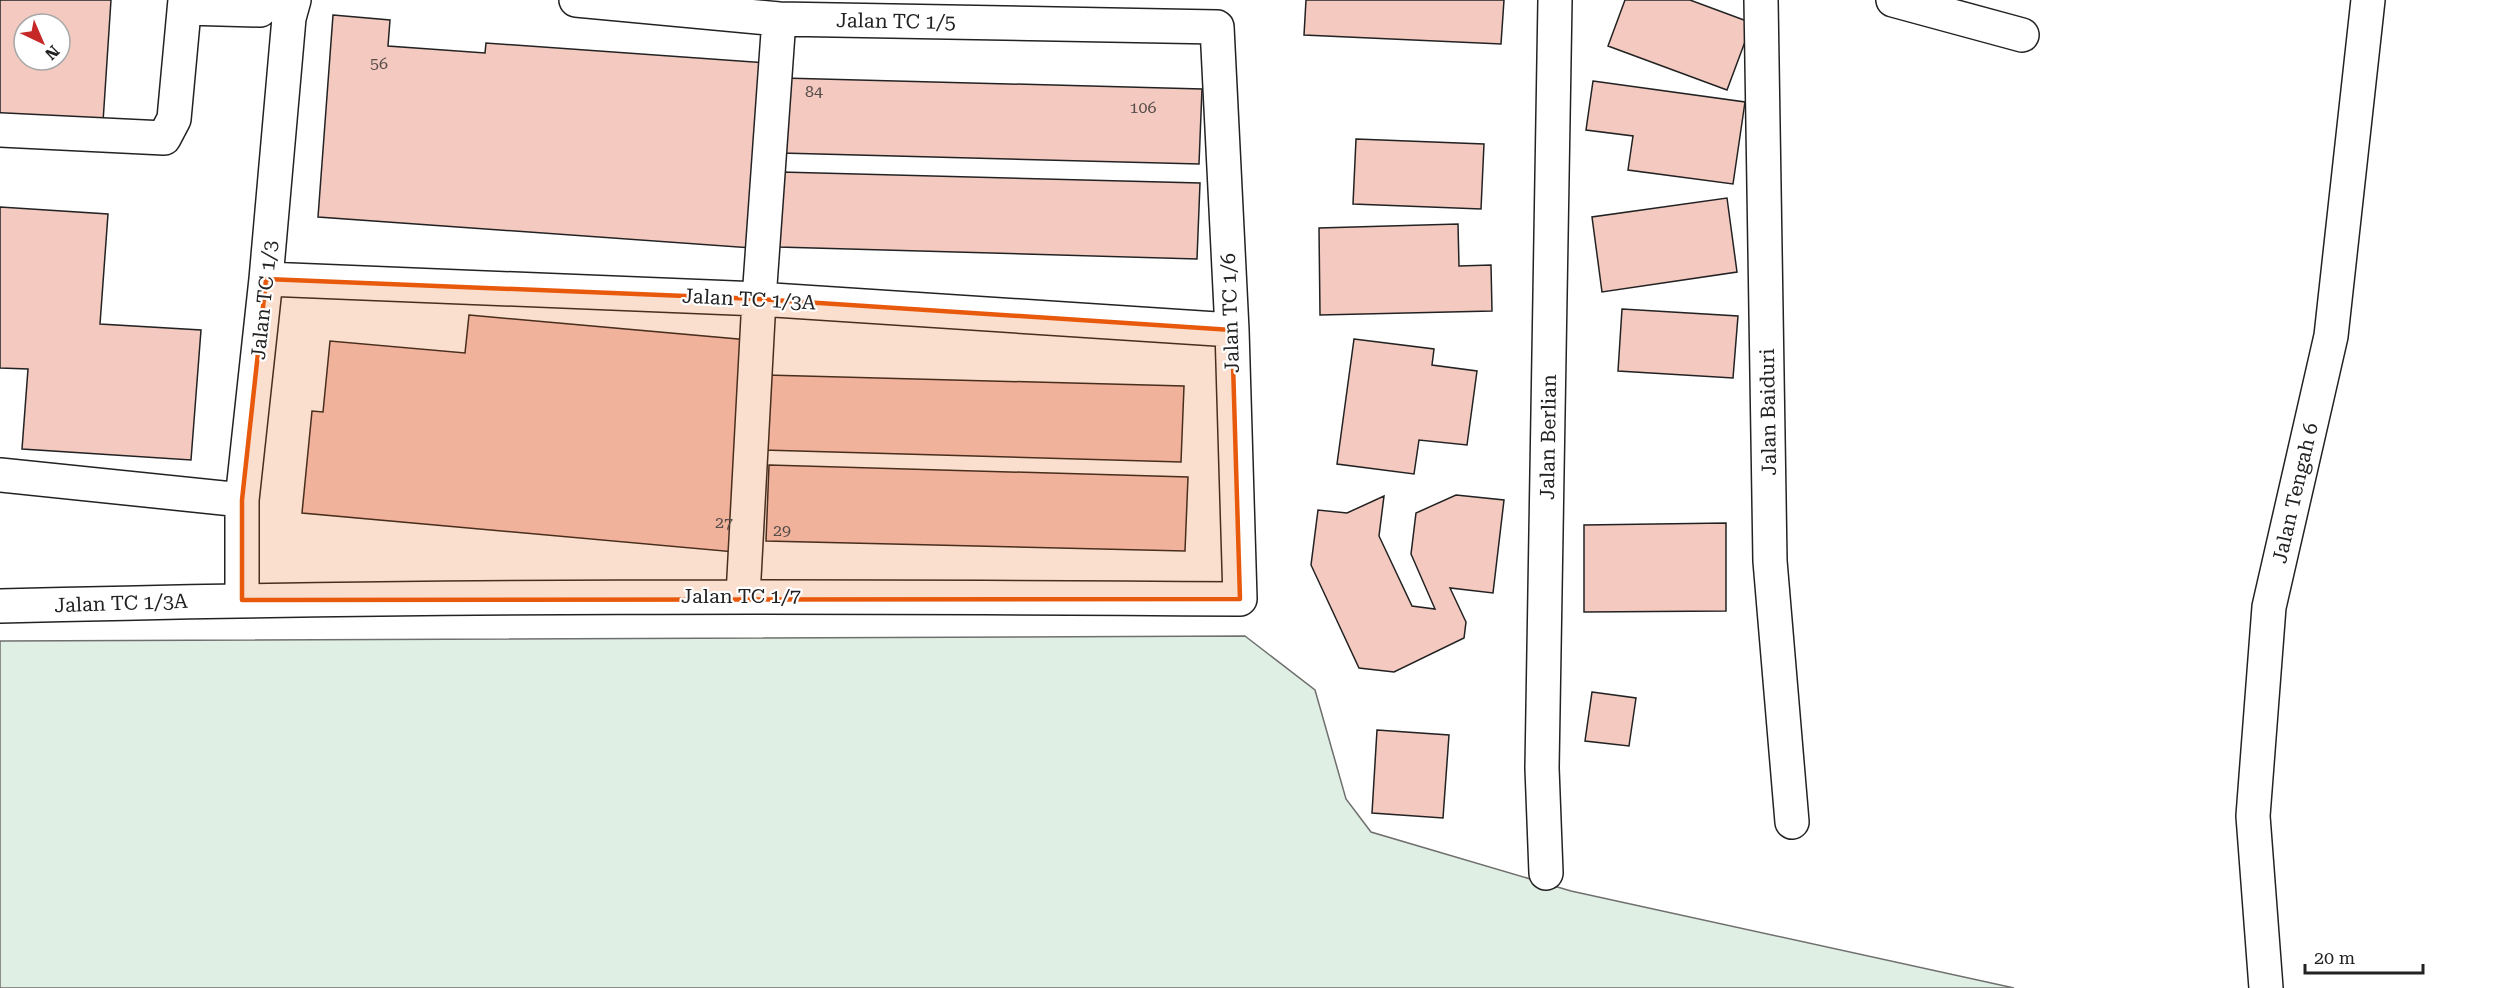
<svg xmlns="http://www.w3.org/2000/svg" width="2509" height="988" font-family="'Roboto Serif',serif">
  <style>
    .green { fill: #e0efe3; stroke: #6f6f6f; stroke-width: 1.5 }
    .building { fill: #f3c9c0; stroke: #222; stroke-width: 1.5; fill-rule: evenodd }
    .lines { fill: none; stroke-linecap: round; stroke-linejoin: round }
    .minor-casing { stroke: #222; stroke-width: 36 }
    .minor { stroke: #fff; stroke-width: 33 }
    .marked { fill: #e8590c; fill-opacity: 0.2; stroke: #e8590c; stroke-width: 4.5; stroke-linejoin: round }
    .labels { text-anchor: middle; stroke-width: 4.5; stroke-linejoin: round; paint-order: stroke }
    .number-label { font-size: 16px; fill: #564c4a }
    .street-label { font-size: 20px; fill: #222; stroke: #fff }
  </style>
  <rect width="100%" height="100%" fill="#fff"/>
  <path class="green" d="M1245,636L1315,690L1346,799L1371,832L1571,891L2014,988H0V641Z"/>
  <path class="building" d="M0,0H111L103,122L0,116ZM24,24H60V60H24Z
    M1306,0H1504L1501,44L1304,35Z
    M1625,0H1690L1752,23L1727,90L1608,46Z
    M333,15L390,20L388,46L485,53L486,43L767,63L752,248L318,217Z
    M783,78L1202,89L1199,164L781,153Z
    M1593,81L1745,102L1733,184L1628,170L1633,136L1586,130Z
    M1356,139L1484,144L1481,209L1353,204Z
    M781,172L1200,183L1197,259L778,247Z
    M1727,198L1737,272L1602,292L1592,217Z
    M0,207L108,214L100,324L201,330L191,460L22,449L28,369L0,368Z
    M1458,224L1459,266L1491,265L1492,311L1320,315L1319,228Z
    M1622,309L1738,316L1733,378L1618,371Z
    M469,315L749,340L735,552L302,513L312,411L323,412L330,341L465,353Z
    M1354,339L1434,349L1432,365L1477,371L1467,445L1419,440L1414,474L1337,464Z
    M766,375L1184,386L1181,462L763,450Z
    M769,465L1188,477L1185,551L766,541Z
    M1456,495L1504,500L1493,593L1450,588L1466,622L1464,638L1394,672L1359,668L1311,565L1318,510L1347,513L1384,496L1379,536L1412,606L1435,609L1411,554L1416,513Z
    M1726,523V611L1584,612V525Z
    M1592,692L1636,698L1629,746L1585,741Z
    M1377,730L1449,735L1443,818L1372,813Z"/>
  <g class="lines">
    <g class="minor-casing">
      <path id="minor" d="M1761,0L1770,561L1792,822
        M1893,0L2022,35
        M185,8L260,10L271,0
        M0,130L164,138L174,119L185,0
        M266,279L759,299L1232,330
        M0,475L242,500
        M743,596L759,299L779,19
        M242,600V500L266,279L289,18L294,0
        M0,606C413,595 826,596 1240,599L1232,330L1217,27L779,19L576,0
        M1546,873L1542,768L1555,0
        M2266,988L2253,816L2269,607L2331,336L2368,0"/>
    </g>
    <use href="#minor" class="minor"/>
  </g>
  <path class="marked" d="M266,279L759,299L1232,330L1240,599L242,600V500Z"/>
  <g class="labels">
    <g class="number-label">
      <text x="379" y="69">56</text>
      <text x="814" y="97">84</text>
      <text x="1143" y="113">106</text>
      <text x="724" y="528">27</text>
      <text x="782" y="536">29</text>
    </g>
    <g class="street-label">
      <text transform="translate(896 21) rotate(1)" y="7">Jalan TC 1/5</text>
      <text transform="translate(749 299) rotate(3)" y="7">Jalan TC 1/3A</text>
      <text transform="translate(264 300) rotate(-84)" y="7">Jalan TC 1/3</text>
      <text transform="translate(1230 313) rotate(-92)" y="7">Jalan TC 1/6</text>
      <text transform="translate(1768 412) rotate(-91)" y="7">Jalan Baiduri</text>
      <text transform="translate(1548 437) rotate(-89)" y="7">Jalan Berlian</text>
      <text transform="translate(2295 493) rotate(-77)" y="7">Jalan Tengah 6</text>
      <text x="741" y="603">Jalan TC 1/7</text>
      <text transform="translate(121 603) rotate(-2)" y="7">Jalan TC 1/3A</text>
    </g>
  </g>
  <g transform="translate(42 42) rotate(136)"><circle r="28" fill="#ffffff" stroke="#a7a7a7" stroke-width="1.5"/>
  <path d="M0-4.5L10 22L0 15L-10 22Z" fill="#c62828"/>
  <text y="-9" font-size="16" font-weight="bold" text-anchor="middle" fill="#222222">N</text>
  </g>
  <path d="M2305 964v9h118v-9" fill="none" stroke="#222222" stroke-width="3"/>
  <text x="2314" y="964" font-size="18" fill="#222222" stroke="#ffffff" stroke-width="4.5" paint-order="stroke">20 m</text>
</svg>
